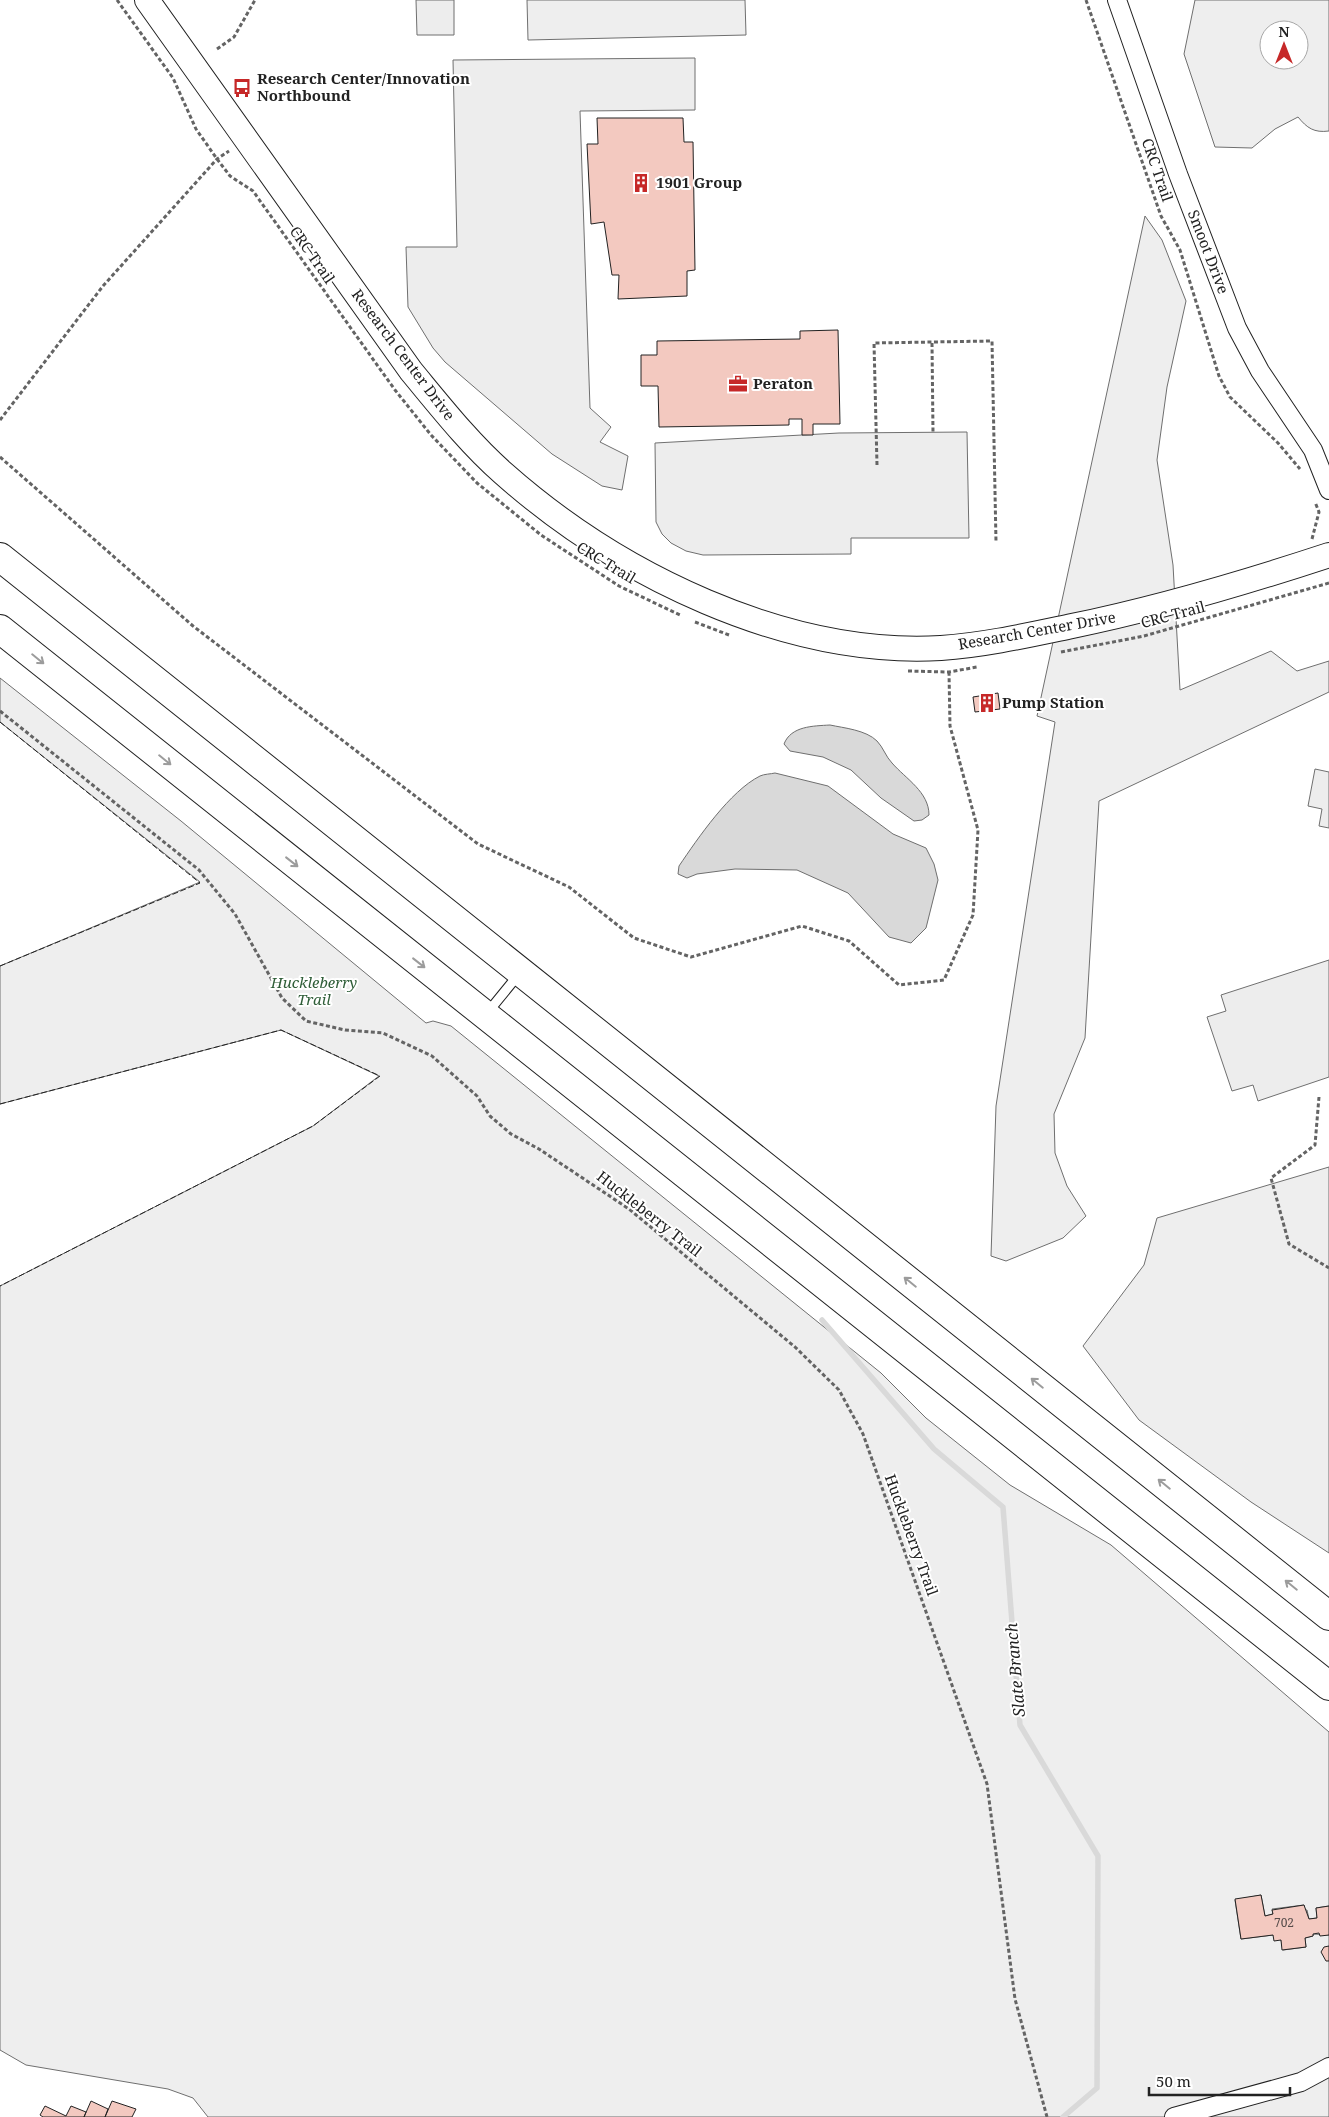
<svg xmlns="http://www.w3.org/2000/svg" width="1329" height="2117" font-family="'Noto Serif',serif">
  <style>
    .green { fill: #eee; stroke: #6f6f6f; fill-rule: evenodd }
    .parking { fill: #ededed; stroke: #6f6f6f }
    .water { fill: #d9d9d9; stroke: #6f6f6f }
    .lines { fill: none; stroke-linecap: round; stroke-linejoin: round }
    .stream { stroke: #d9d9d9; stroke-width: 5.5 }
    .building { fill: #f3c9c0; stroke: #222 }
    .lane-casing { stroke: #222; stroke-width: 11 }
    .street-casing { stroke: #222; stroke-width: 20 }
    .secondary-casing { stroke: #222; stroke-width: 26 }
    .highway-casing { stroke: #222; stroke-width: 30 }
    .path { stroke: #646464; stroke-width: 3; stroke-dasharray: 4 2.5; stroke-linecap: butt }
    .lane { stroke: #fff; stroke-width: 9 }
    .street { stroke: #fff; stroke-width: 18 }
    .secondary { stroke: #fff; stroke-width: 24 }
    .highway { stroke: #fff; stroke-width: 28 }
    .fence { stroke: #222; stroke-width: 1; stroke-dasharray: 6 2.5; stroke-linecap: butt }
    .oneway { stroke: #9c9c9c }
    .labels { text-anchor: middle; stroke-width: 4; stroke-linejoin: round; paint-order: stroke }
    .number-label { font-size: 12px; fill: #564c4a }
    .poi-label { font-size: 15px; font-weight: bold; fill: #222; stroke: #fff; text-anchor: start }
    .street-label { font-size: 15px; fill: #222; stroke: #fff }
    .park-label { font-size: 15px; font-style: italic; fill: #2f5e38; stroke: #fff }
    .water-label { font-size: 16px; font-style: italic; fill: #222; stroke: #fff }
  </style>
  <rect width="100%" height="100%" fill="#fff"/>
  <path class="green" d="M527,0H745L746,35L528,40Z
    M1195,0H1329V131C1314,133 1307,128 1298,117L1275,129L1252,148L1215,147L1184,54ZM1269,30H1299V60H1269Z
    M1145,216L1162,240L1186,301L1167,387L1157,460L1173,565L1180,690L1271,651L1297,671L1329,661V692L1099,801L1085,1038L1054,1114L1055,1153L1067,1186L1086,1216L1063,1238L1006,1261L991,1256L996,1106L1055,722L1037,716Z
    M0,678L181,821L426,1023L433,1021L451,1026L881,1373L926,1418L1010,1485L1111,1545L1329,1732V1906L1316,1908L1317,1918L1309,1919L1307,1910H1305L1304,1905L1272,1909L1273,1914L1265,1916L1261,1895L1235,1900L1241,1939L1273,1935L1281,1940L1283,1950L1306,1947L1305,1938L1313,1936V1934L1329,1935V2117H208L193,2098L168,2089L26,2065L0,2050V1286L313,1126L379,1076L281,1030L0,1104V966L200,882L0,722Z
    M1329,1167V1553L1251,1502L1139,1420L1083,1346L1144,1265L1157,1218Z"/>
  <path class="parking" d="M416,0H454V35H417Z
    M695,58V110L580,111L590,408L611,427L600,442L628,456L622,490L602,486L552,454L445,362L433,348L408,307L406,247H457L453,60Z
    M967,432L969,538H851V554L703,555L686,551L671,543L662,534L656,522L655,443L839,433Z
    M1315,769L1329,772V828L1319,826L1322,809L1308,806Z
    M1329,960V1077L1258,1101L1253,1085L1232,1091L1207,1017L1226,1011L1221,995Z"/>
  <path class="water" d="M830,725C844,728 866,730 877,741C883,747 886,757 892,763C906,779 929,792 929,815L922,820L914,821L881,798L851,770L823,757L790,751L784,744C791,726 813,726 830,725Z
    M775,773L828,786L893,834L926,848L934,864L938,880L926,928L911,943L889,937L848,893L797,870L735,869L697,874L687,878L678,874L679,866C698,838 730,791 760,776C764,774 771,774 775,773Z"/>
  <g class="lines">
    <path class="stream" d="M822,1320L934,1449L1003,1507L1020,1725L1098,1856L1097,2088L1063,2117"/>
  </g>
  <path class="building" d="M597,118H683L684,142H693L695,270L687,271V296L618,299L619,275H612L604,222L591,224L587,144H598Z
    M838,330L840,424H813V435H802V419H789V425L659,427L658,386H641V355H657V341L800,339V331Z
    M998,693L1000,709L975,712L973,697Z
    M1261,1895L1265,1916L1273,1914L1272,1910L1304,1905L1309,1919L1317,1918L1316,1908L1329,1906V1935L1320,1936L1319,1933L1313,1934V1936L1305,1938L1306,1947L1282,1950L1281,1940L1274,1941L1273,1935L1241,1939L1235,1899Z
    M1329,1946V1961H1326L1321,1952L1324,1947Z
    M91,2101L108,2109L105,2117H84Z
    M112,2101L136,2109L132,2117H105Z
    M45,2106L66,2116L71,2106L86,2112L84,2117H43L40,2115Z"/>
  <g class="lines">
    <g class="lane-casing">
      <path id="lane" d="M488,1012L519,974"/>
    </g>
    <g class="street-casing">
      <path id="street" d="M1117,0L1178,174L1237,328L1260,371L1313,450L1329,490
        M1174,2117L1301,2082L1329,2067"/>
    </g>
    <g class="secondary-casing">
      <path id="secondary" d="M147,0L411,371C440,406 469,443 503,473C617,574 785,657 941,648C985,645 1029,635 1072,626C1160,608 1244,583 1329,555"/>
    </g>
    <g class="highway-casing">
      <path id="highway" d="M0,557L1329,1616
        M0,629L1329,1686"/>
    </g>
    <path class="path" d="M117,0L173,78L196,129L217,159L230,176L253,191L395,390L431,435L477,483L541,535L619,586L682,616
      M1086,0L1161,216L1180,250L1219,376L1230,397L1278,443L1300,469
      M217,49L234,37L255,0
      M239,93L246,89
      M932,343L933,432
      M0,420L103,286L217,159L229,151
      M0,457L193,626L478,844L569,887L634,938L691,957L802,926L849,941L899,985L944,980L973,915L978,830L950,726L949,672
      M877,465L874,343L992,341L996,542
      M1312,539L1319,512L1315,502
      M695,622L729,635
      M1061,652L1144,636L1329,583
      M908,671L949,672L977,667
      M0,711L199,870L235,914L282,998L306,1021L345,1030L383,1033L432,1056L477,1096L490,1116L511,1134L539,1149L629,1209L795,1347L839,1390L863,1434L987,1784L1015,1999L1047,2117
      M1319,1097L1315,1145L1271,1178L1289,1244L1329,1268"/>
    <use href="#lane" class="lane"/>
    <use href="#street" class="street"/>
    <use href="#secondary" class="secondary"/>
    <use href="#highway" class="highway"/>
    <path class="fence" d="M0,722L200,883L0,966
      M0,1104L281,1030L380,1076L313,1126L0,1286"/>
  </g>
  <defs><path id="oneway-shaft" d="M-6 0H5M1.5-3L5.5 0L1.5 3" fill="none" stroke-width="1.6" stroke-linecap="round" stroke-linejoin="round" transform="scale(1.25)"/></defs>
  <g class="oneway">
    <use href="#oneway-shaft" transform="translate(38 659) rotate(39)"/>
    <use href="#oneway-shaft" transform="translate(165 760) rotate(39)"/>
    <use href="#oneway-shaft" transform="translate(292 862) rotate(38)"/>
    <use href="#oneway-shaft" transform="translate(419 963) rotate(38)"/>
    <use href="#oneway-shaft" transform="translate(910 1282) rotate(-141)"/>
    <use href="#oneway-shaft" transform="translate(1037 1383) rotate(-141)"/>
    <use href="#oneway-shaft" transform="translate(1164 1484) rotate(-141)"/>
    <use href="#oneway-shaft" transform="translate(1291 1585) rotate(-141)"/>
  </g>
  <defs>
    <g id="bus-bare" transform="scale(1.5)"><path d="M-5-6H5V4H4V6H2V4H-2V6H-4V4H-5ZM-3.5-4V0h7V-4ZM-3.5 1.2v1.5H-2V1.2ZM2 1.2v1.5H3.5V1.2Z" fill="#c62828" stroke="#fff" stroke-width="2.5" paint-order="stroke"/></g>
    <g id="building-bare" transform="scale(1.5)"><path d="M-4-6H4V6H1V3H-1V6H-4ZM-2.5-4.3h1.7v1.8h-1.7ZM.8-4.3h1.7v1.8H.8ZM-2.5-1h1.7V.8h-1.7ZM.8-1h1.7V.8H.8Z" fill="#c62828" stroke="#fff" stroke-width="2.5" paint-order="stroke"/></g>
    <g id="office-bare" transform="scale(1.5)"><path d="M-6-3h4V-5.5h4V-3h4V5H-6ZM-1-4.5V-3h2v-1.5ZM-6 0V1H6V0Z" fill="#c62828" stroke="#fff" stroke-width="2.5" paint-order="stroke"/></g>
  </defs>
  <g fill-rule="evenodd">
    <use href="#bus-bare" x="242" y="88"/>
    <use href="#building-bare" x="641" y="183"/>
    <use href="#office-bare" x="738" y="384"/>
    <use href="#building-bare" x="987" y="703"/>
  </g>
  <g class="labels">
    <g class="number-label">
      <text x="1284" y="1927">702</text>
    </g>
    <g class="poi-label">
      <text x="257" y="84">Research Center/Innovation<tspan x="257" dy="17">Northbound</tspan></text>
      <text x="656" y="188">1901 Group</text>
      <text x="753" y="389">Peraton</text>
      <text x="1002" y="708">Pump Station</text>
    </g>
    <g class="street-label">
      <text transform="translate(1157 170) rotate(71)" y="5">CRC Trail</text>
      <text transform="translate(1208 252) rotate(69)" y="5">Smoot Drive</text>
      <text transform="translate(312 255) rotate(55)" y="5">CRC Trail</text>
      <text transform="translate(403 355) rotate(53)" y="5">Research Center Drive</text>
      <text transform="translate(606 563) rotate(31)" y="5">CRC Trail</text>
      <text transform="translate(1173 615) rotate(-15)" y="5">CRC Trail</text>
      <text transform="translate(1037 631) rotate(-10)" y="5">Research Center Drive</text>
      <text transform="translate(649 1214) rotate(38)" y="5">Huckleberry Trail</text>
      <text transform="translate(911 1535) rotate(70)" y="5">Huckleberry Trail</text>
    </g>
    <g class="park-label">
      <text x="314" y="988">Huckleberry<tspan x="314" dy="17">Trail</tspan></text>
    </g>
    <g class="water-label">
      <text transform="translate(1015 1670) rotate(-95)" y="6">Slate Branch</text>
    </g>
  </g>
  <g transform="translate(1284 45)"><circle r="24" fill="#ffffff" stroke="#a7a7a7"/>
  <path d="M0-4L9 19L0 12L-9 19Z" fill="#c62828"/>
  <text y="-8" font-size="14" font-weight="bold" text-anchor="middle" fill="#222222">N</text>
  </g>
  <path d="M1149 2087v8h141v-8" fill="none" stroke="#222222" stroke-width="2.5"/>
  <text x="1156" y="2087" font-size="15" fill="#222222" stroke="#ffffff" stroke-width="4" paint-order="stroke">50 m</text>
</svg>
